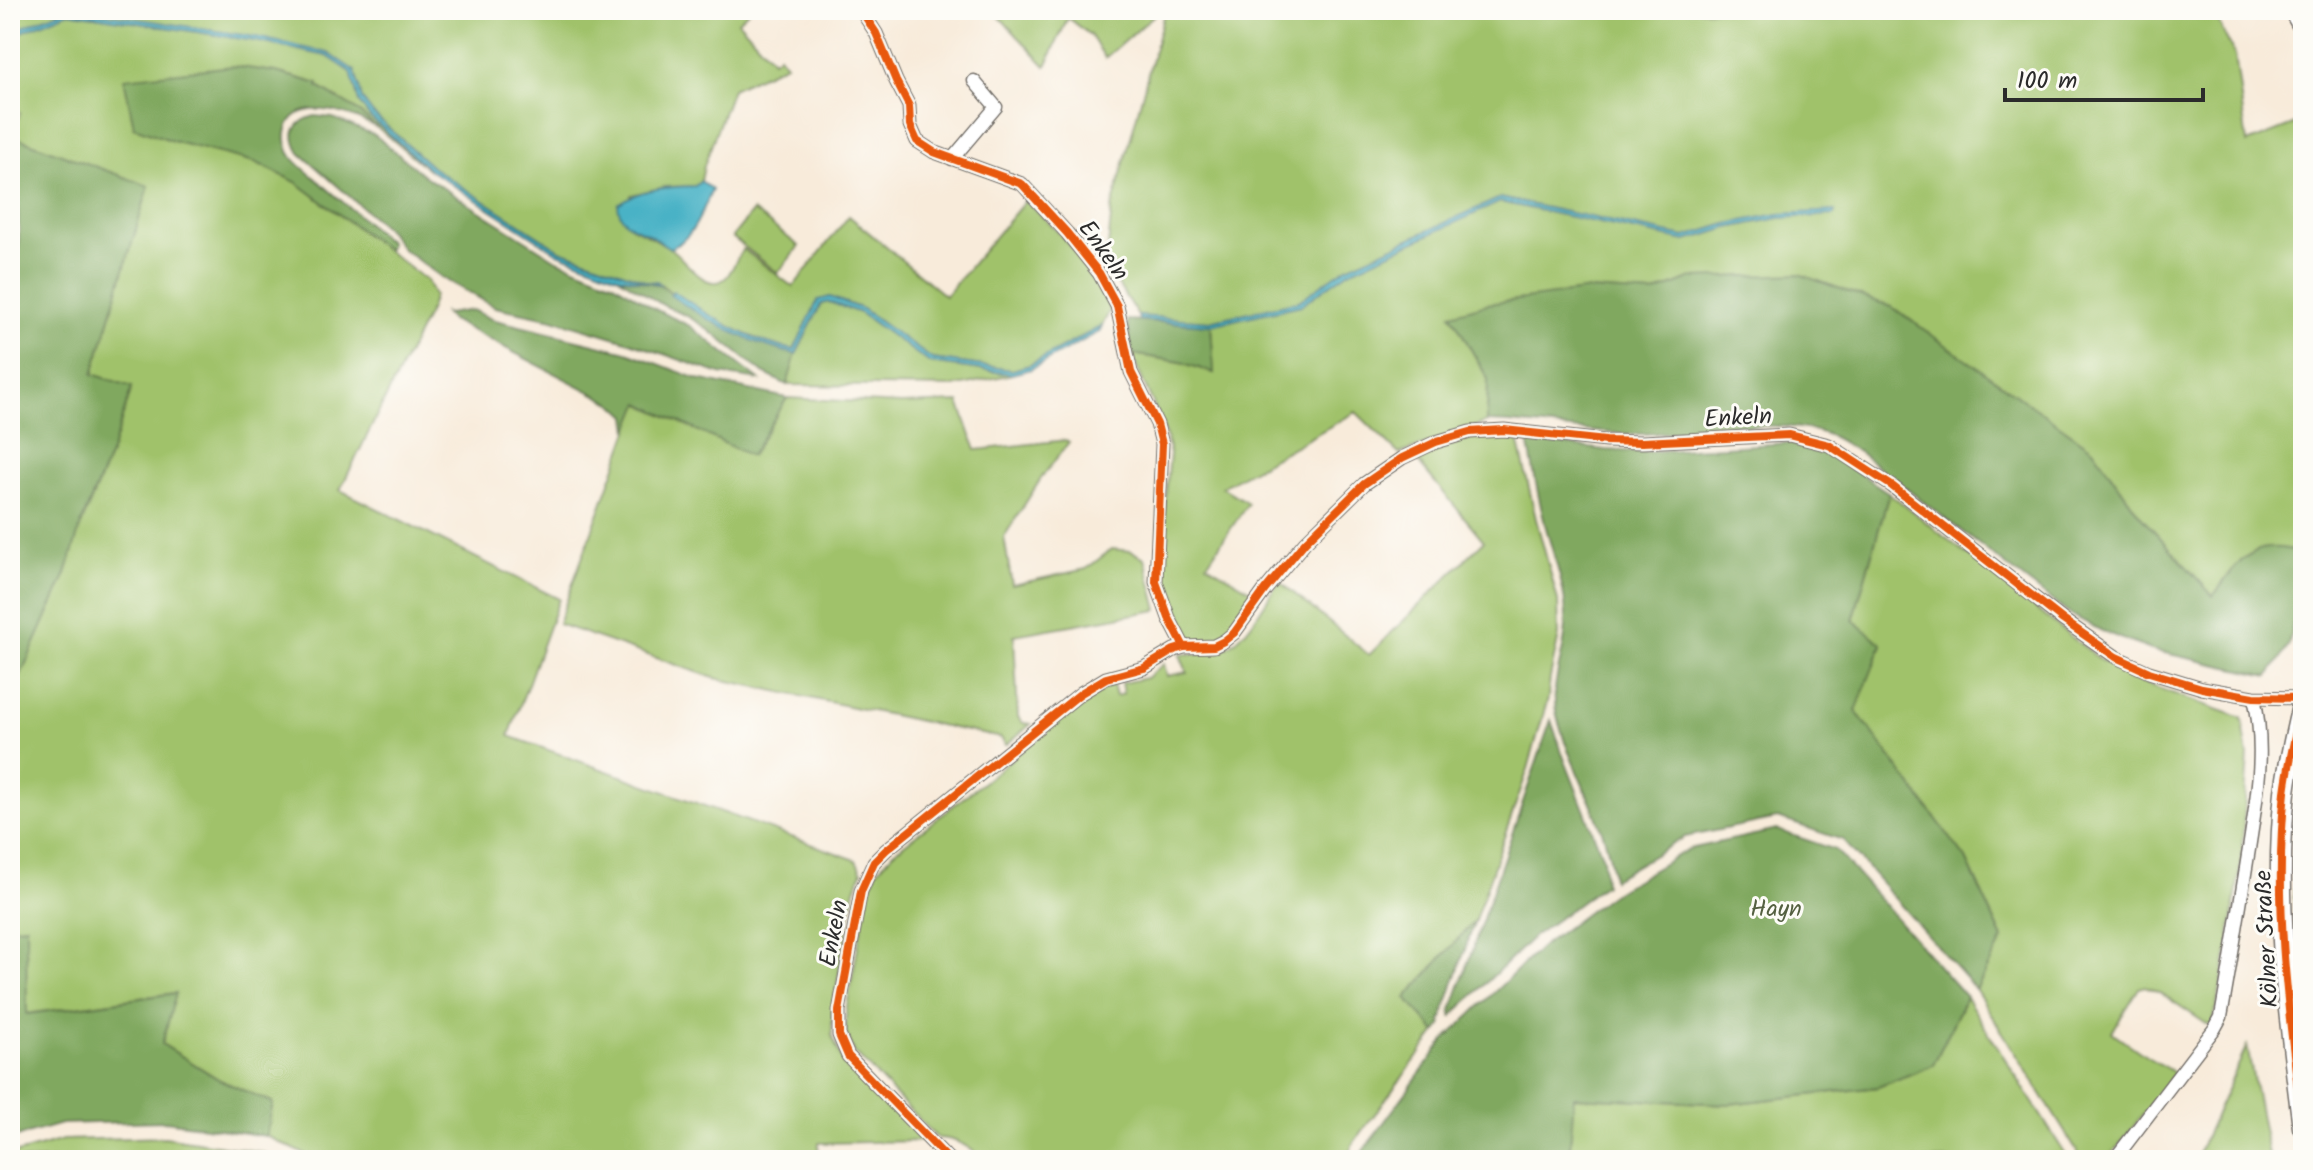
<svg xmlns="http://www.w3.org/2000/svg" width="2313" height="1170" font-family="Kalam,sans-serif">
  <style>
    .green { fill: #a0c26b; stroke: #66764b; stroke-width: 2 }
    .forest { fill: #80a85f; stroke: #566a45; stroke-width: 2 }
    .water { fill: #48b2c6; stroke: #3a6e78; stroke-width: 2 }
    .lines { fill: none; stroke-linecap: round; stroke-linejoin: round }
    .street-casing { stroke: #736e68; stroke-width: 15 }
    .primary-casing { stroke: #736e68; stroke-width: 23 }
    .street { stroke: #fff; stroke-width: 12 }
    .primary { stroke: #fff; stroke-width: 20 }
    .cycleway-casing { stroke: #fdfcf7; stroke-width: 13 }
    .cycleway { stroke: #e8590c; stroke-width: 8 }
    .labels { text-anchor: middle; stroke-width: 6; stroke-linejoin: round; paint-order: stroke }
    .street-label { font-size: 24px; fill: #2b2b2b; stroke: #fdfcf7 }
    .park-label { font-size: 24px; fill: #546041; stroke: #fdfcf7 }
  </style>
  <rect width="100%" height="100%" fill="#fdfcf7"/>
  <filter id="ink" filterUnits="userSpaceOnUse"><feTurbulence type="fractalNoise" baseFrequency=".0125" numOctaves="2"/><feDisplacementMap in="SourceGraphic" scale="16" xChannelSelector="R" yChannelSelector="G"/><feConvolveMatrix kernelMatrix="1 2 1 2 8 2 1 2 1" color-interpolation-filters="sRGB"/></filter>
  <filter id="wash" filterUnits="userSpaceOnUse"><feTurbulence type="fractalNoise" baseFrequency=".006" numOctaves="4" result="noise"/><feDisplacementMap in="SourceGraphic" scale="32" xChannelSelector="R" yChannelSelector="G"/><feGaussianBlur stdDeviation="1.8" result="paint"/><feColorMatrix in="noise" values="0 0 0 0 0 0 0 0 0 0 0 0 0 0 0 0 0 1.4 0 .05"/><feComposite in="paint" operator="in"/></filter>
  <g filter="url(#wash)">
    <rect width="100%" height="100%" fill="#f8ebda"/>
    <path class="green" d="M10,10H64L21,28H10Z
      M81,10H750L738,21L773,60L779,55L786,64L732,89L704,166L701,181L696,186L665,187L631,195L632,227C645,234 659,240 671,249C684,258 704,291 723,280C731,276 736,258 743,249L793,287L849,216L945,296L1025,201C1059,230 1094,268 1110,310L1102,326L1030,365L1012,370L932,359L862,309L830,297L818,301L794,350C750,341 710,317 673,292L672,293L657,281L650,282L560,250L432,167L373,114L362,99L355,71L328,53Z
      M993,10H1160L1105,58L1091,36L1068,18L1046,66Z
      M1165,10H2212L2235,55L2247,143L2303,121V553C2255,539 2238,559 2213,597L2139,514L2093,449L1995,380L1692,278L1653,294L1590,290L1451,314L1488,379L1487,422L1399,454L1356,412L1222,487L1248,503L1207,564L1257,594L1225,635L1213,641H1195L1181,632L1162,587L1160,559L1170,454C1164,418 1144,388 1132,354L1181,362L1214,373L1211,325L1301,305L1349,271L1500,202L1686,241L1728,228L1779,218L1834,211L1727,224L1685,237L1500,198L1347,267L1299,301L1210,321L1138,316L1106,266L1112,208Z
      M69,12L255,41L327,56L351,72L359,102L370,117L429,170L355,109L317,86L318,84L276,72L135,127L176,142L255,162L296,182L427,281L434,295L430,309L340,490L559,599L509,736L856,860L862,872L855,889L832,1010V1036L842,1060L925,1141L819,1143L817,1160H317L266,1136L272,1103L220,1080L162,1044L175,993L26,1014V926L10,928V699L111,452L132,388L93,375L148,187L15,137L14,128L20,113L10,102V32H22Z
      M753,211L799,246L778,273L732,237Z
      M829,302L860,313L930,363L1012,374L954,387L787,385L793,361L821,304Z
      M787,398L901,404L959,402L976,450L1066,440L1069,442L1042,477L1004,537L1012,585L1086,569L1112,549L1131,551L1145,558L1158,610L1014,635L1018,717L1023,723L1031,724L1006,745L1001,738L714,678L558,624L639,403L751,456Z
      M1489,436L1518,439L1536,519L1558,601L1559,635L1550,678L1548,698L1528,769L1475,920L1406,998L1436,1032L1352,1145L1349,1160H984C969,1147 957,1138 937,1138L854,1052L846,1033V1011L868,893L877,871L893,853L981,784L1085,698L1113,685L1116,696L1123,694L1121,683L1146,678L1164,664L1167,676L1187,672L1180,655C1192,652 1205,656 1217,652C1246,642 1263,605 1279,581L1369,655L1484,541L1414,457C1439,447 1462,438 1489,436Z
      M1889,493L2102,661L2141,682L2242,718L2248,755L2241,862L2227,956L2213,1024L2208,1025L2159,992L2145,986L2139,988L2112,1032L2147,1057L2175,1073L2108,1159L2081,1158L1976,990L2003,939L1966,859L1855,711L1882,645L1853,621Z
      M2303,755L2297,829L2303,835V1032C2293,940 2288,847 2303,755Z
      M1966,997L2069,1160H1569L1573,1097L1729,1104L1878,1087L1933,1065Z
      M2247,1046L2269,1160H2195Z
      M165,1137L261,1152L279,1160H10V1155L63,1140Z"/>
    <path class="forest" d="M233,66L276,72L319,84L318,87L355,109L379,129C358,116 297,93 287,129C284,138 287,150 293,158C300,167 312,175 321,183C344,203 367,223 390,243L387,250L296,182L255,162L176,142L134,127L124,78Z
      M315,116L333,118L375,135L426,177L555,259L614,283L659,311L690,326L759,380L720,374L630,342L553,319L495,307L444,279L401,248L389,231L300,153C289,135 294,121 315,116Z
      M15,137L149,186L93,374L132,387L111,452L82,521L66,574L10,699V332L19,293V233Z
      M1799,274L1892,307L2093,449L2139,514L2213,596C2241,561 2250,536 2303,553V576L2288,647L2269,676L2151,650L2102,631L2068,613L1859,452C1848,446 1837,438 1826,434C1773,416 1698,433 1641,434C1590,434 1539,423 1487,422L1488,379L1451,314L1487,304L1590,290L1653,294L1692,278Z
      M617,276L660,285L672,293L671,295C710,321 751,345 796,354L787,385L763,373L705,327L687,316L663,305Z
      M472,310L491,319L627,352L698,379L787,398L751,456L640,403L629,430L627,416L614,404L451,320L443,312L447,314Z
      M1127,320L1211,325L1214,373L1181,362L1132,354Z
      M1528,440L1605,450L1643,452L1788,443L1830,454L1889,493L1853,620L1882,644L1856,711L1966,859L2003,939L1976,990L1843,840L1778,818L1685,837L1613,879C1609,823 1568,768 1556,711C1550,680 1567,651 1566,620C1566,588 1553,555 1545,524C1538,497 1533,468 1528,440Z
      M1551,720L1564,758L1603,858L1605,884L1533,937L1452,1016L1451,1012Z
      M1777,830L1836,850L1966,997L1933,1065L1878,1087L1729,1104L1574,1097L1569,1160H1361L1363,1151L1445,1040L1541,947L1612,894L1689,849Z
      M1475,920L1441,1021L1442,1026L1436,1032L1406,998Z
      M26,926L27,1014L176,993L162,1044L220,1080L273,1103L266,1136L166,1121L61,1124L10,1139V928Z"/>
    <path class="water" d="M64,10H81L256,37L328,53L355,71L362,99L373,114L432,167L560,250L650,282L657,281L660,284L617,276L558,253L430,170L370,117L359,102L351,72L327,56L255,41L69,12L22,32H10V28H21Z
      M701,181L712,190C702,211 694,239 670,248C664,245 660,241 654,237C638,228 619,226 618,204C641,188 668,187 695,186Z
      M1500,198L1685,237L1727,224L1778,214L1835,211L1834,215L1779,218L1728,228L1686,241L1500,202L1349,271L1301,305L1211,325L1139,320L1138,316L1210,321L1299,301L1347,267Z
      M673,291C709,316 750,342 794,350L818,300L830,297L862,309L932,359L1012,370L1030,365L1102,326L1099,332L1031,369L1012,374L930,363L860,313L829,302L821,304L796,354C750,345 709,321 670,295Z"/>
  </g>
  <g filter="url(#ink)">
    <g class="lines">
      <g class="street-casing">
        <path id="street" d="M861,10L876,33L896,81L909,106L910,125L917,141L934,152L1022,184L1067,233L1099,273L1117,306L1131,372L1157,424L1162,444L1156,582L1169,618L1184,647
          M952,159L996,107L974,81
          M949,1160L848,1056L839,1035V1011L861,891L874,862L886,850L1081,693L1106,678L1144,668L1174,650L1184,647L1214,646L1224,641L1234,633L1265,590L1305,542L1364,484L1402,458L1436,442L1470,432L1504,430L1606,441L1642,442L1789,435L1829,445L1892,486L2063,620L2116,657L2149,672L2202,688L2254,697L2303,698
          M2114,1160L2215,1028L2221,1017C2231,961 2240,905 2249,849C2257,795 2266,751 2254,697"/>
      </g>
      <g class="primary-casing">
        <path id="primary" d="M2294,10L2303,26
          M2303,702C2296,731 2289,762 2285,792C2273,903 2289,1016 2303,1127"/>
      </g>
      <use href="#street" class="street"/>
      <use href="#primary" class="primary"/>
      <g class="cycleway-casing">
        <path id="cycleway" d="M861,10L876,33L896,81L909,106L910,125L917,141L934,152L1022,184L1067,233L1099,273L1117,306L1131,372L1157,424L1162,444L1156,582L1169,618L1184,647
          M2303,702C2296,731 2289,762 2285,792C2273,903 2289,1016 2303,1127
          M949,1160L848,1056L839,1035V1011L861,891L874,862L886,850L1081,693L1106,678L1144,668L1174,650L1184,647L1214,646L1224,641L1234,633L1265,590L1305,542L1364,484L1402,458L1436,442L1470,432L1504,430L1606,441L1642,442L1789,435L1829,445L1892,486L2063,620L2116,657L2149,672L2202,688L2254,697L2303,698"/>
      </g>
      <use href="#cycleway" class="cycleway"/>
    </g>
  </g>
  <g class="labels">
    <g class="street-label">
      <text transform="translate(1104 250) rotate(54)" y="8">Enkeln</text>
      <text transform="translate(1738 417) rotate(-3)" y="8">Enkeln</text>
      <text transform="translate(833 933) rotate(-79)" y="8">Enkeln</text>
      <text transform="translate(2266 939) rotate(-93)" y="8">Kölner Straße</text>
    </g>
    <g class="park-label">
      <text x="1776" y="916">Hayn</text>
    </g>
  </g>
  <rect width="2313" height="1170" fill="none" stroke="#fdfcf7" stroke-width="40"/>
  <path d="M2005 88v12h198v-12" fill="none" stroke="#2b2b2b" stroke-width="4"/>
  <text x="2017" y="88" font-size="24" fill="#2b2b2b" stroke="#fdfcf7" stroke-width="6" paint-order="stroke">100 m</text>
</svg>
